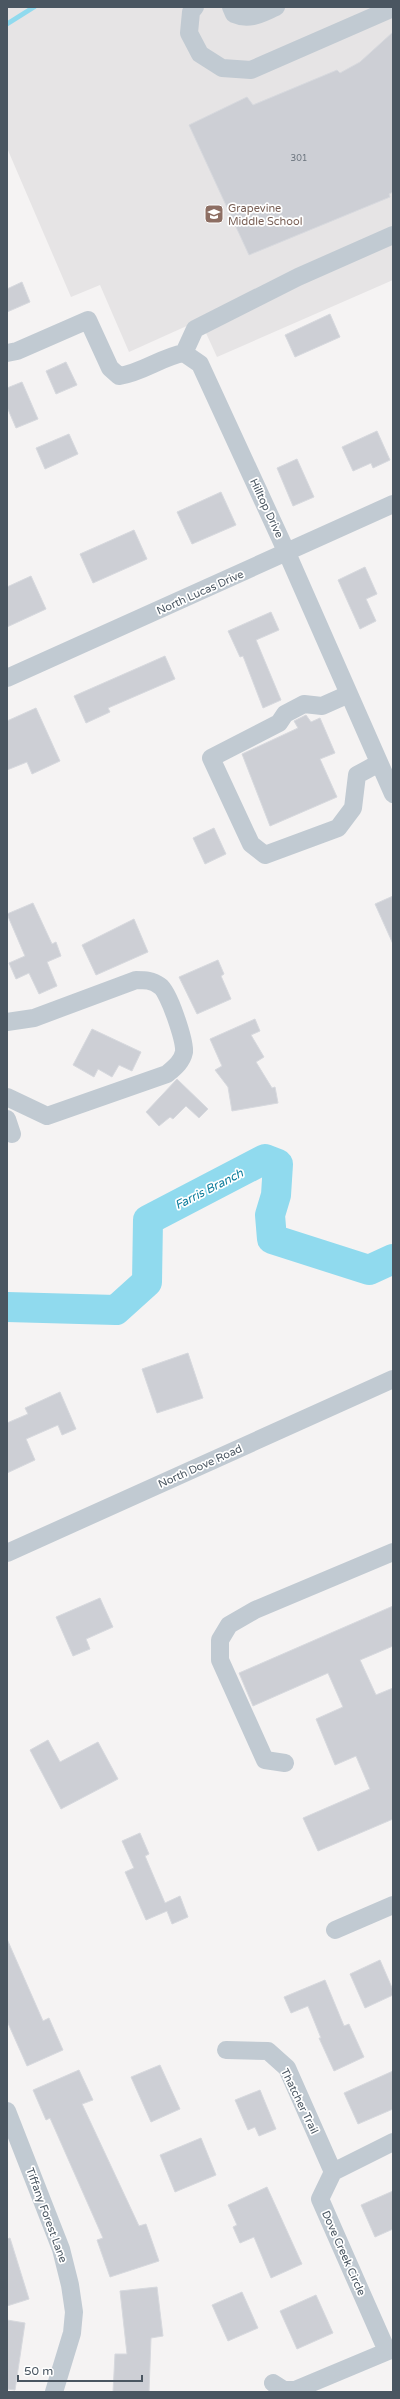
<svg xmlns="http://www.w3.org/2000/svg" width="400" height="2399" font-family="'Varela Round',sans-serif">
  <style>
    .education { fill: #e6e4e5 }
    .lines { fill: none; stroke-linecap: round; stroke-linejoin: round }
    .stream { stroke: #90daee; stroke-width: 5 }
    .river { stroke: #90daee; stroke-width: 30 }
    .building { fill: #cdcfd5; stroke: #d7d9de }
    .minor { stroke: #c1cad2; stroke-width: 18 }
    .labels { text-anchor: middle; stroke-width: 3.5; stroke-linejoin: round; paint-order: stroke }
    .number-label { font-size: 9px; fill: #6b747e }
    .education-label { font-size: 11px; fill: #785e54; stroke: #fff; text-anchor: start }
    .street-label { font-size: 11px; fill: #4a5661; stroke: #fff }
    .water-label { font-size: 12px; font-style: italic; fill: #0c7c9b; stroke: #fff }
  </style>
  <rect width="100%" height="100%" fill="#f5f3f3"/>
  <path class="education" d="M7,7H393V280L217,357L200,320L129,352L100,285L71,297L7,148Z"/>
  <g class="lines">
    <path class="stream" d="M7,24L34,7"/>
    <path class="river" d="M7,1307L116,1310L147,1282L148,1220L265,1159L278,1164L276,1195L270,1215L272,1239L369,1270L393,1259"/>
  </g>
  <path class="building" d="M393,32V192L389,194L390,197L249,255L189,125L247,97L253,105L337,70L340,73L360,62Z
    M22,282L30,302L7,312V289Z
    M330,314L340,337L295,357L285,335Z
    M66,362L77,385L56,394L46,371Z
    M22,382L38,419L16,428L7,407V388Z
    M377,431L390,460L373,468L371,463L353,471L342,447Z
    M69,434L78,454L45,469L36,448Z
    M297,459L314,497L293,506L277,468Z
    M221,492L236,525L192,544L177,512Z
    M134,530L147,559L93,583L80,554Z
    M365,567L377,594L366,599L376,621L360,629L338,580Z
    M31,576L46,609L7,627V587Z
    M271,612L279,630L256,640L281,700L263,708L243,656L240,657L228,631Z
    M165,656L175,679L108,708L110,712L86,723L74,696Z
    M36,708L60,761L32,774L27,762L7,770V721Z
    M306,715L311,722L320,718L335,753L320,759L337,797L270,826L242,754L298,728L294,721Z
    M214,828L226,854L205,864L193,838Z
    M393,896V944L375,904Z
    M33,903L52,944L56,942L61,956L47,962L57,986L39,994L29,973L16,979L9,963L25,956L7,914Z
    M134,919L148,952L96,975L82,945Z
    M218,960L224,974L221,976L231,999L197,1014L179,977Z
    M255,1019L260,1031L251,1035L264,1057L256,1062L272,1088L275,1087L278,1103L232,1111L228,1087L215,1070L222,1066L210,1039Z
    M92,1029L141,1052L132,1071L119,1065L112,1077L98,1069L94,1077L73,1065Z
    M177,1079L208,1109L199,1118L186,1106L173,1119L170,1117L159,1126L146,1112Z
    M188,1353L203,1398L157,1413L142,1369Z
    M60,1392L76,1429L62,1435L58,1425L26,1439L35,1460L7,1473V1423L28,1414L25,1408Z
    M100,1598L113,1627L86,1639L90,1649L73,1656L56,1617Z
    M393,1606V1646L360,1660L376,1695L393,1688V1819L318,1851L303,1818L370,1789L356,1756L335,1765L316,1719L343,1707L328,1673L253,1706L239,1673Z
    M48,1740L60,1762L98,1742L118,1779L61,1809L30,1750Z
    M140,1833L149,1854L145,1856L165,1903L180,1896L188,1917L172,1924L167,1911L146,1920L125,1872L134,1868L122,1841Z
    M7,1939L43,2021L49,2018L63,2050L27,2066L7,2021Z
    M380,1960L393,1990V1995L365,2008L350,1974Z
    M325,1980L344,2026L349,2024L364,2057L334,2071L319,2038H321L308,2006L291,2013L284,1997Z
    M160,2065L180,2109L151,2122L131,2077Z
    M79,2070L93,2100L82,2104L139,2226L146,2224L159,2261L110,2277L97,2240L103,2238L50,2118L46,2120L33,2090Z
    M393,2071V2109L358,2124L344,2093Z
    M260,2090L276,2129L259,2136L255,2127L248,2130L235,2100Z
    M201,2138L216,2175L175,2192L160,2155Z
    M267,2187L302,2264L271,2278L254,2237L240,2243L233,2227L237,2225L228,2205Z
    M393,2191V2229L375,2237L361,2205Z
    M10,2238L29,2299L7,2306V2239Z
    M157,2287L163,2336L151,2338L149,2392H113L115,2354H127L120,2291Z
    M242,2292L258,2328L228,2341L212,2305Z
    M316,2295L333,2333L297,2349L280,2311Z
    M7,2320L25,2323L15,2390L7,2389Z"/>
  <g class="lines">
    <path class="minor" d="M195,7L191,12L189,33L200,54L222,68L251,70L393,8
      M231,7L234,14C250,21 262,13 276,7
      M7,353L17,351L88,320L110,368L119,376C142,373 161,357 184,353L200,364L287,553L393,794
      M184,353L195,329L298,277L393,235
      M7,678L393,504
      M349,694L322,706L304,704L285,714L279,723L211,758L251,844L265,855L338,828L353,808L357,775L379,763
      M7,1022L34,1018L136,980C145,980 152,980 160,986C169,992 185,1041 184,1052C182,1062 174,1068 167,1074L47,1116L7,1097
      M7,1119L12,1134
      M7,1553L393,1379
      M285,1763L265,1760L220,1660V1640L229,1625L255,1610L393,1552
      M335,1930L393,1905
      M226,2050L268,2051L287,2068L333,2172
      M7,2111L61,2249L70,2285L74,2312L72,2333L54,2392
      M387,2351L320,2199L333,2172L393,2142
      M273,2383L284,2390H295L393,2349"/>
  </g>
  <defs>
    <g id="school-square" transform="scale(1)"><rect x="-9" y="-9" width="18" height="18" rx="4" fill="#8d6e63" stroke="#fff"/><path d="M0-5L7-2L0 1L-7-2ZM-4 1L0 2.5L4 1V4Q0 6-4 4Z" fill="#fff"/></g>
  </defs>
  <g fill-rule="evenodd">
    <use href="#school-square" x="214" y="214"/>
  </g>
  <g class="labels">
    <g class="number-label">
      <text x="299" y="161">301</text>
    </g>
    <g class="education-label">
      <text x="228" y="212">Grapevine<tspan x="228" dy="13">Middle School</tspan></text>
    </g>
    <g class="street-label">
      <text transform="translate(267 508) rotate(65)" y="4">Hilltop Drive</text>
      <text transform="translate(200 592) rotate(-24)" y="4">North Lucas Drive</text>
      <text transform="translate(200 1466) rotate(-24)" y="4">North Dove Road</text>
      <text transform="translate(300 2101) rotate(64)" y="4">Thatcher Trail</text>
      <text transform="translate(47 2215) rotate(70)" y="4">Tiffany Forest Lane</text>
      <text transform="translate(344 2253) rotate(66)" y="4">Dove Creek Circle</text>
    </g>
    <g class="water-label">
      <text transform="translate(209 1189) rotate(-27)" y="4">Farris Branch</text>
    </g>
  </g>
  <rect width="400" height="2399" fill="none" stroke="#4a5661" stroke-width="16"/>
  <path d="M18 2375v6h124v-6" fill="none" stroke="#4a5661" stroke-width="2"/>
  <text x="24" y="2375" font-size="12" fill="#4a5661" stroke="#ffffff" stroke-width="3" paint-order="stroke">50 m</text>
</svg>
